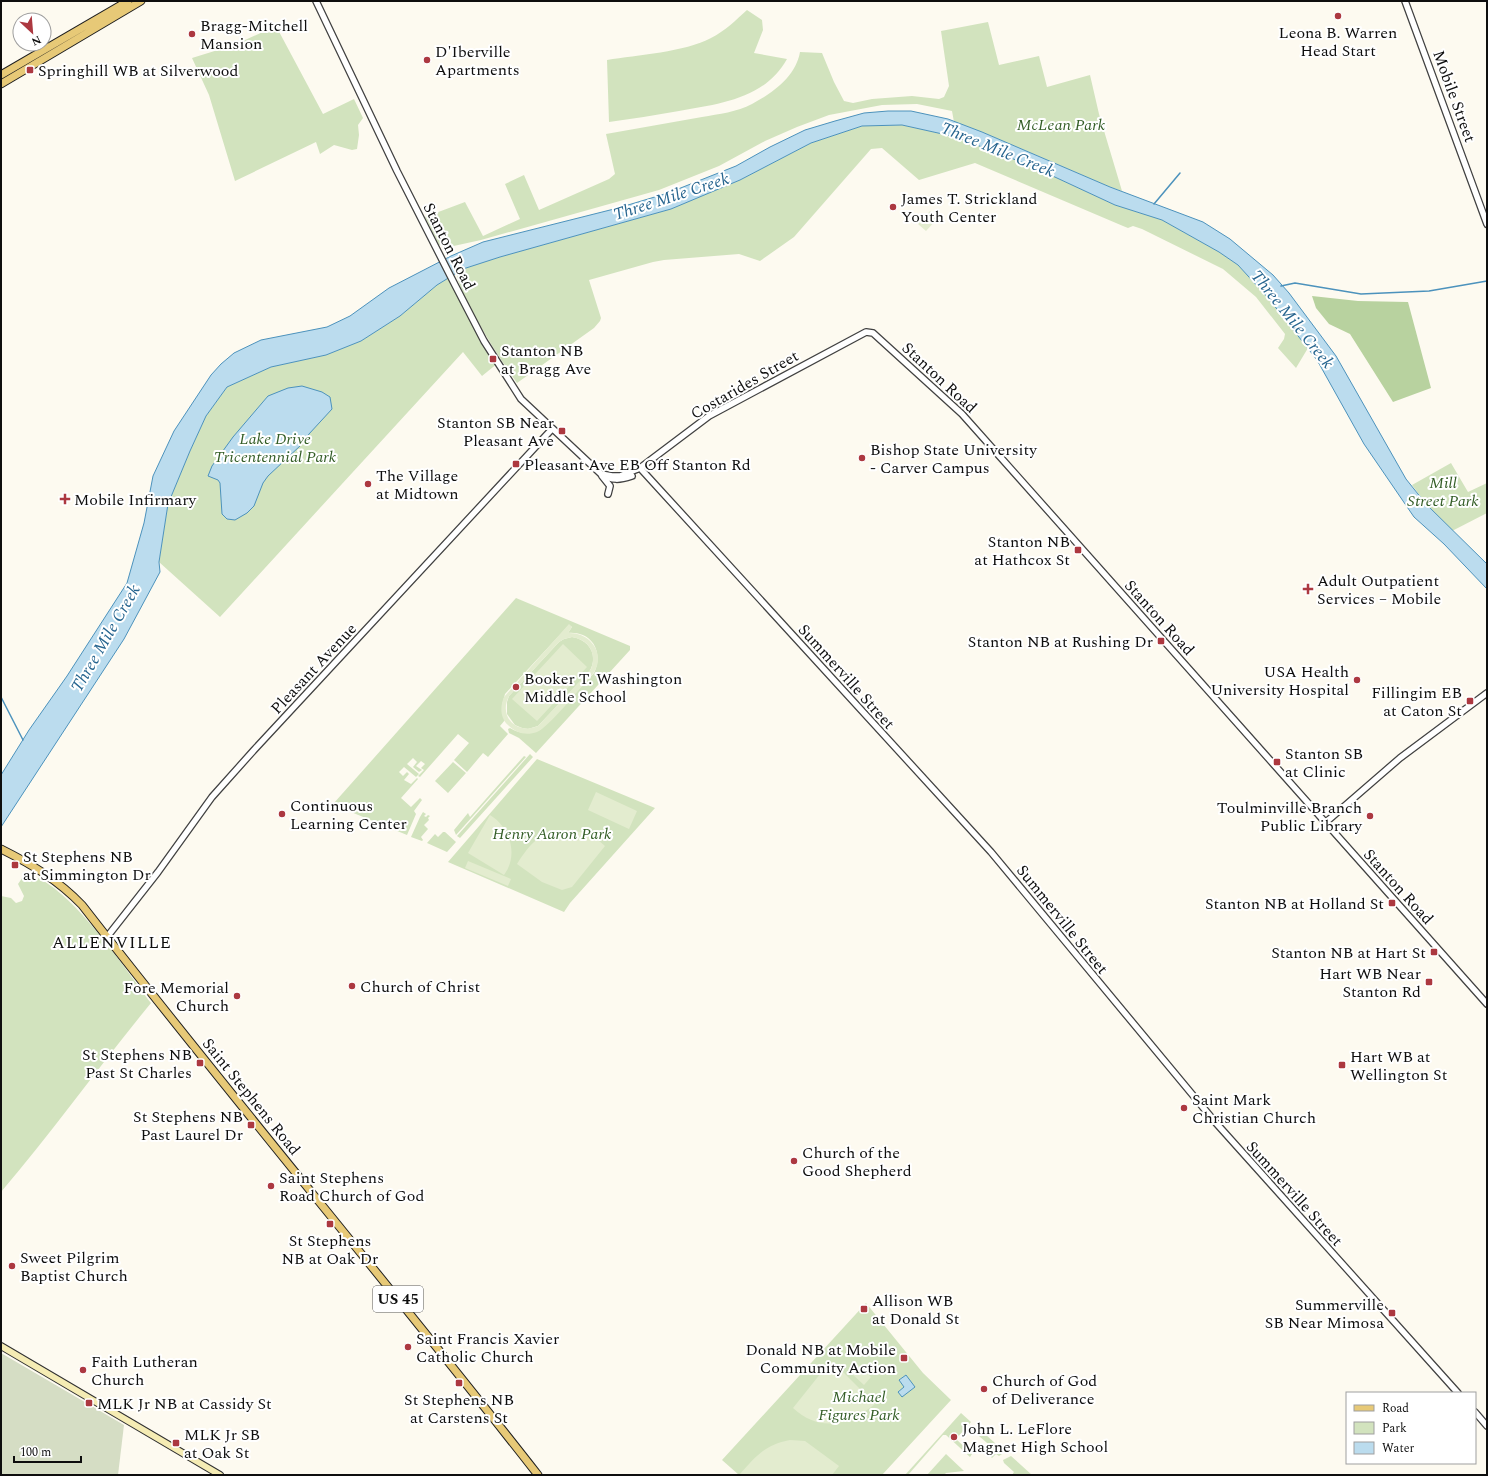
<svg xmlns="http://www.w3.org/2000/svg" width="1488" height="1476" font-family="Spectral,serif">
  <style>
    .green { fill: #d2e3be }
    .forest { fill: #b8d29f }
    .cemetery { fill: #d5ddc4 }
    .pitch { fill: #e3eccf; fill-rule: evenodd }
    .water { fill: #bbdcee; stroke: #4c92bc }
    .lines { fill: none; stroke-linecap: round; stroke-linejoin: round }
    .stream { stroke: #4c92bc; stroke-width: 1.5 }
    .tertiary-casing { stroke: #414141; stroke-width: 8 }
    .secondary-casing { stroke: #303030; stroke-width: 8 }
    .primary-casing { stroke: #1f1f1f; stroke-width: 9 }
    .tertiary { stroke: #fff; stroke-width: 5.5 }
    .secondary { stroke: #f5ecb4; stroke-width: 6 }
    .primary { stroke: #e7c977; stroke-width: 7 }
    .poi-dot { fill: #ac3840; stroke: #fff; stroke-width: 1.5 }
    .labels { text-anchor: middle; stroke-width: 4; stroke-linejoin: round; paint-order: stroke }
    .shield { fill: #fff; stroke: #565656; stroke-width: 1 }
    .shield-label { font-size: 15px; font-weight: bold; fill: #0e0e0e }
    .poi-label { font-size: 16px; fill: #0e0e0e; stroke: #fff; text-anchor: start }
    .street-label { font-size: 16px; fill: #0e0e0e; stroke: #fff }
    .park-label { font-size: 16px; font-style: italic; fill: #335d26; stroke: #fff }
    .water-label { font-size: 17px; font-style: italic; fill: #27658f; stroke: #fff }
    .neighbourhood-label { font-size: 17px; letter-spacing: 1px; fill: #0e0e0e; stroke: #fff }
  </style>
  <rect width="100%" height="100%" fill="#fdfaf0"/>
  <path class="green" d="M747,10L762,20L763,30L754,53L787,59C765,99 719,104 679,111C655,115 632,119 609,122L607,60C637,55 685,52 711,38C725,31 736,20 747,10Z
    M988,22L999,65L1039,56L1047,87L1090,75L1099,114L1122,191L1110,187L982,132L954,122L952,111L917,104L882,105L829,115L797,127L765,141L719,166L659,190L481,240L449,247L445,243L439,245L425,217L465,202L483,236L520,219L505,184L524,175L539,210L609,179L615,174L606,134C638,128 670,123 702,117C719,114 737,112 752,104C773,93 796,76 800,52L822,53L834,82L844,101L853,103L872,99L912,96L939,99L944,97L949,86L941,31Z
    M276,26L323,114L354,99L363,118L358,125L359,135L357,149L352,150L334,145L320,154L316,142L235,181L209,95L192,58L234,45Z
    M902,125L956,137L1029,165L1115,205L1162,220L1219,252L1238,265L1269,299L1308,348L1296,368L1278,348L1284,339L1285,334L1256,297L1223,269L1142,229L1133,226L1128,228L1123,226L975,163L919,180L882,148L871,149L794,237L760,261L739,254L664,260L653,262L589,280L601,318L600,321L594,328L517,383C503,363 489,342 477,320C469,306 460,291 457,275L463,269L500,257L671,209L740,180L811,143L862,126Z
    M450,277L498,363L482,376L463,352L220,617L159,562L168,504L190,451L206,416L227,387L271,367L326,355L361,341L400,316L437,285Z
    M1451,463L1468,492L1487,483V513L1452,531L1426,504L1412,485Z
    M516,598L630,646V650L536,753L519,738L509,733L508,729L510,728C520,734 530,735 541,729L594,673C604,652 592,631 568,633L572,627L569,625L505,694L502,705L505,720L500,726L508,734L488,757L483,753L467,772L454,760L469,743L458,734L420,777L418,776L424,770L421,768L425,764L421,761L416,766L422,770L419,772L413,767L417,762L413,758L407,764L419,774L416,777L404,767L399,772L403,776L407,772L409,774L404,780L411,784L417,778L418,779L401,798L411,807L420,798L422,800L414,811L416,814L407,835L334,805V803Z
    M572,637C590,640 599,656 589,672L538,726L528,729L522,728L515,725L507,714V702L509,696L559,642L564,639Z
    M530,754L533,757L460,838L457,836Z
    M524,756L526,757L456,835L454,830L468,813L470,817Z
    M537,759L655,808L570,903L564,912L448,862Z
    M453,762L466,773L448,793L435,781Z
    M423,812L426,814L424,816L426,817L428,815L430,816L428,818L429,820L424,825L428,829L421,837L423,840L422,841L411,837L420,817Z
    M443,832H445L456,842L447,852L427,843L435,834L438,837Z
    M25,874C66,879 126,970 151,1003C100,1065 53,1131 1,1192V896L11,898L16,903L22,901L24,896L18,884Z
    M866,1303L923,1373L951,1400L882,1475H739L722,1460Z
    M961,1413L971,1422L956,1439L972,1454L970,1457L946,1435H943L908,1475H905Z
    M976,1426L1005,1452L999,1456L996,1454L992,1458L988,1454L993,1448L973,1431V1429Z
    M946,1454L964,1471L946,1473L944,1475H927Z
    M1011,1456L1032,1475H1012L1014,1472L1004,1463L1003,1460Z"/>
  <path class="forest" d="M1312,296L1358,301L1408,302L1431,388L1393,402L1350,334L1329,324L1316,308Z"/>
  <path class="cemetery" d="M1,1353L124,1425L118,1475H1Z"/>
  <path class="pitch" d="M930,211L938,218L926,231L918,224Z
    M569,624L572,627L568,633C592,632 608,657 591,676C580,688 549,727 537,732C526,736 516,733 508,725C500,718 500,706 504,697ZM572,637C589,640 597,653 591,669L538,726C517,735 498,717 509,696L559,642L564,639Z
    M563,644L587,667L537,721L512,699Z
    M596,792L637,811L629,829L588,810Z
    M490,815C510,827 519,855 504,875L468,853Z
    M566,830C580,831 594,835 605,846L572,887L562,890L542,882L517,864C532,841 538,834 566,830Z
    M468,861L511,879L508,886L465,868Z
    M833,1362L875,1404C849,1425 820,1433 793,1408L829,1363Z
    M857,1364L871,1377L864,1385L850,1372Z
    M790,1440L805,1441L839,1466L832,1475H741L740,1474C757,1455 765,1445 790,1440Z"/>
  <path class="water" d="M888,111H911L948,119L982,132L1110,187L1203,222L1230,239L1273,275L1289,293L1336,356L1406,479L1426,504L1487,564V589L1444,544L1414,517L1364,444L1317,360L1269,299L1238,265L1219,252L1162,220L1115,205L1029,165L956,137L902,125L862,126L811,143L740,180L671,209L500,257L463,269L437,285L400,316L361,341L326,355L271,367L227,387L206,416L190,451L168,504L159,562L160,572L124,639L1,827V775L29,730L67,676L127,583L144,523L153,476L174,431L211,375L221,364L234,353L261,340L327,327L350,316L389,288L451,256L483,242L618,208L668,193L736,166L770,147L805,130L835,121L864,113Z
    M302,386L322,392L330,397L332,409L309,434L301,445L268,476L263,483L254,506L247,513L235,520L227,519L222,514L220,483L218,480L208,476L212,466L233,437L268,396L288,388Z
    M906,1375L915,1387L902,1397L898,1392L904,1387L899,1380Z"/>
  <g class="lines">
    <path class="stream" d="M1154,204L1180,173
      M1281,286L1295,283L1361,294L1429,291L1487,281
      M1,697L23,740"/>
    <g class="tertiary-casing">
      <path id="tertiary" d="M316,1L397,171L455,285L484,341L521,399L601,474C612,481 620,480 632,476
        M1405,1L1487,224
        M640,468L991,852L1216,1123L1458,1393
        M601,474L612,476H620L640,468L709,416L866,332L873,333L962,414L1487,1004
        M602,476L610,486L608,494
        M1325,823L1400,758L1487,693
        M107,937L158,872L212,797L254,750L552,429
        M1475,1412L1487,1426"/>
    </g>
    <g class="secondary-casing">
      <path id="secondary" d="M1,1346L220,1475"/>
    </g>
    <g class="primary-casing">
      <path id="primary" d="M1,75L128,1
        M1,84L141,1
        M1,849C31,864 58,880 82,905C231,1097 388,1283 538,1475"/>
    </g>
    <use href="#tertiary" class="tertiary"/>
    <use href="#secondary" class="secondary"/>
    <use href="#primary" class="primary"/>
  </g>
  <g class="poi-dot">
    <circle cx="1338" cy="16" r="4"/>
    <circle cx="192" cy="34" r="4"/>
    <circle cx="427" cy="60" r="4"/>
    <rect x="26" y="66" width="8" height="8" rx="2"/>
    <circle cx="893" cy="207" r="4"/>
    <rect x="489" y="355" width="8" height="8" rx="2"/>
    <rect x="558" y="427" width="8" height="8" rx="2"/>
    <circle cx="862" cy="458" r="4"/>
    <rect x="512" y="460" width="8" height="8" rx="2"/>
    <circle cx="368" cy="484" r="4"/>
    <path d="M63 493h4v4h4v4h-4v4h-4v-4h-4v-4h4z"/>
    <rect x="1074" y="546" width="8" height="8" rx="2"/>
    <path d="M1306 583h4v4h4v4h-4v4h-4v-4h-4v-4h4z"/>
    <rect x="1157" y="637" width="8" height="8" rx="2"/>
    <circle cx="1357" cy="680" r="4"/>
    <circle cx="516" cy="687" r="4"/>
    <rect x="1466" y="697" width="8" height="8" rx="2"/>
    <rect x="1273" y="758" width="8" height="8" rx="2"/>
    <circle cx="282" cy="814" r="4"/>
    <circle cx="1370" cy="816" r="4"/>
    <rect x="11" y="861" width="8" height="8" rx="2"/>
    <rect x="1388" y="899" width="8" height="8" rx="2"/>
    <rect x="1430" y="948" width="8" height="8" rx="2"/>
    <rect x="1425" y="978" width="8" height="8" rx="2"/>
    <circle cx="352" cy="986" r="4"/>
    <circle cx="237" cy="996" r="4"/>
    <rect x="196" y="1059" width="8" height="8" rx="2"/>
    <rect x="1338" y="1061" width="8" height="8" rx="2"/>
    <circle cx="1184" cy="1108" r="4"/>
    <rect x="247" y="1121" width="8" height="8" rx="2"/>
    <circle cx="794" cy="1161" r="4"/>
    <circle cx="271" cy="1186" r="4"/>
    <rect x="326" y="1220" width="8" height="8" rx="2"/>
    <circle cx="12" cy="1266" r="4"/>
    <rect x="860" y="1305" width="8" height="8" rx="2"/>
    <rect x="1388" y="1309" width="8" height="8" rx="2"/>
    <circle cx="408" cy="1347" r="4"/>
    <rect x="900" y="1354" width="8" height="8" rx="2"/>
    <circle cx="83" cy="1370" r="4"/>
    <rect x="455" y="1379" width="8" height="8" rx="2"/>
    <circle cx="984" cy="1389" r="4"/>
    <rect x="85" y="1399" width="8" height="8" rx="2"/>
    <circle cx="954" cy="1437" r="4"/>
    <rect x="172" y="1439" width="8" height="8" rx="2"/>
  </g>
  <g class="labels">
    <rect class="shield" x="373" y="1286" width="50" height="26" rx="3"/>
    <g class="shield-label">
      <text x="398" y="1304">US 45</text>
    </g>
    <g class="poi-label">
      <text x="200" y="31">Bragg-Mitchell<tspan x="200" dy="18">Mansion</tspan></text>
      <text x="1338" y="38" text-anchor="middle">Leona B. Warren<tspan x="1338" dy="18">Head Start</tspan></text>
      <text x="435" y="57">D'Iberville<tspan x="435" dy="18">Apartments</tspan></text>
      <text x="38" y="76">Springhill WB at Silverwood</text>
      <text x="901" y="204">James T. Strickland<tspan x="901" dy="18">Youth Center</tspan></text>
      <text x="501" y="356">Stanton NB<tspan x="501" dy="18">at Bragg Ave</tspan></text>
      <text x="554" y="428" text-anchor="end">Stanton SB Near<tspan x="554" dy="18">Pleasant Ave</tspan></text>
      <text x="870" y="455">Bishop State University<tspan x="870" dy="18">- Carver Campus</tspan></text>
      <text x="524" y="470">Pleasant Ave EB Off Stanton Rd</text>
      <text x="376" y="481">The Village<tspan x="376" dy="18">at Midtown</tspan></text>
      <text x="74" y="505">Mobile Infirmary</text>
      <text x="1070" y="547" text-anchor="end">Stanton NB<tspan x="1070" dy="18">at Hathcox St</tspan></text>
      <text x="1317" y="586">Adult Outpatient<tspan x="1317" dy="18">Services – Mobile</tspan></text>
      <text x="1153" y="647" text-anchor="end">Stanton NB at Rushing Dr</text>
      <text x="1349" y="677" text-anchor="end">USA Health<tspan x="1349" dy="18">University Hospital</tspan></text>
      <text x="524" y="684">Booker T. Washington<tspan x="524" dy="18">Middle School</tspan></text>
      <text x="1462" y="698" text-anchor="end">Fillingim EB<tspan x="1462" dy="18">at Caton St</tspan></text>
      <text x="1285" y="759">Stanton SB<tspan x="1285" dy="18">at Clinic</tspan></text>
      <text x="290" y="811">Continuous<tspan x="290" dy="18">Learning Center</tspan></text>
      <text x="1362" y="813" text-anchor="end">Toulminville Branch<tspan x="1362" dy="18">Public Library</tspan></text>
      <text x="23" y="862">St Stephens NB<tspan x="23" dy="18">at Simmington Dr</tspan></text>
      <text x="1384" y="909" text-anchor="end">Stanton NB at Holland St</text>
      <text x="1426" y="958" text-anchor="end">Stanton NB at Hart St</text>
      <text x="1421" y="979" text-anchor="end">Hart WB Near<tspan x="1421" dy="18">Stanton Rd</tspan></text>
      <text x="360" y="992">Church of Christ</text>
      <text x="229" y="993" text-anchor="end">Fore Memorial<tspan x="229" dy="18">Church</tspan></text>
      <text x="192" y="1060" text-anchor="end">St Stephens NB<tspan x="192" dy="18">Past St Charles</tspan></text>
      <text x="1350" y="1062">Hart WB at<tspan x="1350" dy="18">Wellington St</tspan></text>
      <text x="1192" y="1105">Saint Mark<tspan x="1192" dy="18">Christian Church</tspan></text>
      <text x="243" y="1122" text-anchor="end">St Stephens NB<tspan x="243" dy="18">Past Laurel Dr</tspan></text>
      <text x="802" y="1158">Church of the<tspan x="802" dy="18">Good Shepherd</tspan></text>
      <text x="279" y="1183">Saint Stephens<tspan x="279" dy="18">Road Church of God</tspan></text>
      <text x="330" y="1246" text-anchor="middle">St Stephens<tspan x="330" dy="18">NB at Oak Dr</tspan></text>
      <text x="20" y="1263">Sweet Pilgrim<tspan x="20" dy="18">Baptist Church</tspan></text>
      <text x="872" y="1306">Allison WB<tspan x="872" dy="18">at Donald St</tspan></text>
      <text x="1384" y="1310" text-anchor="end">Summerville<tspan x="1384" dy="18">SB Near Mimosa</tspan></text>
      <text x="416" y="1344">Saint Francis Xavier<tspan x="416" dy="18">Catholic Church</tspan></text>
      <text x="896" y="1355" text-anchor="end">Donald NB at Mobile<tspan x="896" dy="18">Community Action</tspan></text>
      <text x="91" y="1367">Faith Lutheran<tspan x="91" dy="18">Church</tspan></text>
      <text x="992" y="1386">Church of God<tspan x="992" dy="18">of Deliverance</tspan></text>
      <text x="459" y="1405" text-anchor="middle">St Stephens NB<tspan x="459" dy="18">at Carstens St</tspan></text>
      <text x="97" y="1409">MLK Jr NB at Cassidy St</text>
      <text x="962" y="1434">John L. LeFlore<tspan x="962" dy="18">Magnet High School</tspan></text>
      <text x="184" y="1440">MLK Jr SB<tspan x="184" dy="18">at Oak St</tspan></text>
    </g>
    <g class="street-label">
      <text transform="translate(1455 96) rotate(70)" y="6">Mobile Street</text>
      <text transform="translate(450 246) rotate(63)" y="6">Stanton Road</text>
      <text transform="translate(940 377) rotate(43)" y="6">Stanton Road</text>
      <text transform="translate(744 384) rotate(-30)" y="6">Costarides Street</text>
      <text transform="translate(1160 617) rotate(48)" y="6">Stanton Road</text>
      <text transform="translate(313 668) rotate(-47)" y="6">Pleasant Avenue</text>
      <text transform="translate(847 676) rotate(48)" y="6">Summerville Street</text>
      <text transform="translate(1399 886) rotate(48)" y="6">Stanton Road</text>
      <text transform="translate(1063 919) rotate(51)" y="6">Summerville Street</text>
      <text transform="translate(252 1096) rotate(51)" y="6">Saint Stephens Road</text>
      <text transform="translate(1295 1193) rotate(48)" y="6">Summerville Street</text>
    </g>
    <g class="park-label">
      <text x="1061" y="130">McLean Park</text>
      <text x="275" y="444">Lake Drive<tspan x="275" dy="18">Tricentennial Park</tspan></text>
      <text x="1443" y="488">Mill<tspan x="1443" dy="18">Street Park</tspan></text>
      <text x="552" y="839">Henry Aaron Park</text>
      <text x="859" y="1402">Michael<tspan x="859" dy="18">Figures Park</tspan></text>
    </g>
    <g class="water-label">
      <text transform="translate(998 149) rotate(22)" y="6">Three Mile Creek</text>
      <text transform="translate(671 196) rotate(-18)" y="6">Three Mile Creek</text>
      <text transform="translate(1293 319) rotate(51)" y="6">Three Mile Creek</text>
      <text transform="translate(105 638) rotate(-60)" y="6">Three Mile Creek</text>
    </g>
    <g class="neighbourhood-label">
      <text x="112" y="948">ALLENVILLE</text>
    </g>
  </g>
  <rect width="1488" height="1476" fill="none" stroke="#0e0e0e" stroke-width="4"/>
  <rect x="1346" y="1392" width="130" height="72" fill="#ffffff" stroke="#9f9f9f"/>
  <rect x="1354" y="1405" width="20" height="6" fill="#e7c977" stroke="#9f9f9f"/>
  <text x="1382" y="1412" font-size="12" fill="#0e0e0e">Road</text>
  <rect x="1354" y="1422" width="20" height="12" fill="#d2e3be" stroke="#9f9f9f"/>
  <text x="1382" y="1432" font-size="12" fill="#0e0e0e">Park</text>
  <rect x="1354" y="1442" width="20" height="12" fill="#bbdcee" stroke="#9f9f9f"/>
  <text x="1382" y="1452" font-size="12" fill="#0e0e0e">Water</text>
  <g transform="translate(32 32) rotate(154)"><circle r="19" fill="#ffffff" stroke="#9f9f9f"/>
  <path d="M0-3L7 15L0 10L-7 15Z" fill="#ac3840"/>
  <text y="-6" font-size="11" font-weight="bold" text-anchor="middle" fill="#0e0e0e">N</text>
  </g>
  <path d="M14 1456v6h67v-6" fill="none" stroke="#0e0e0e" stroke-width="2"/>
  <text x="20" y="1456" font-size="12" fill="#0e0e0e" stroke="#ffffff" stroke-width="3" paint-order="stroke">100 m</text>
</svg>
